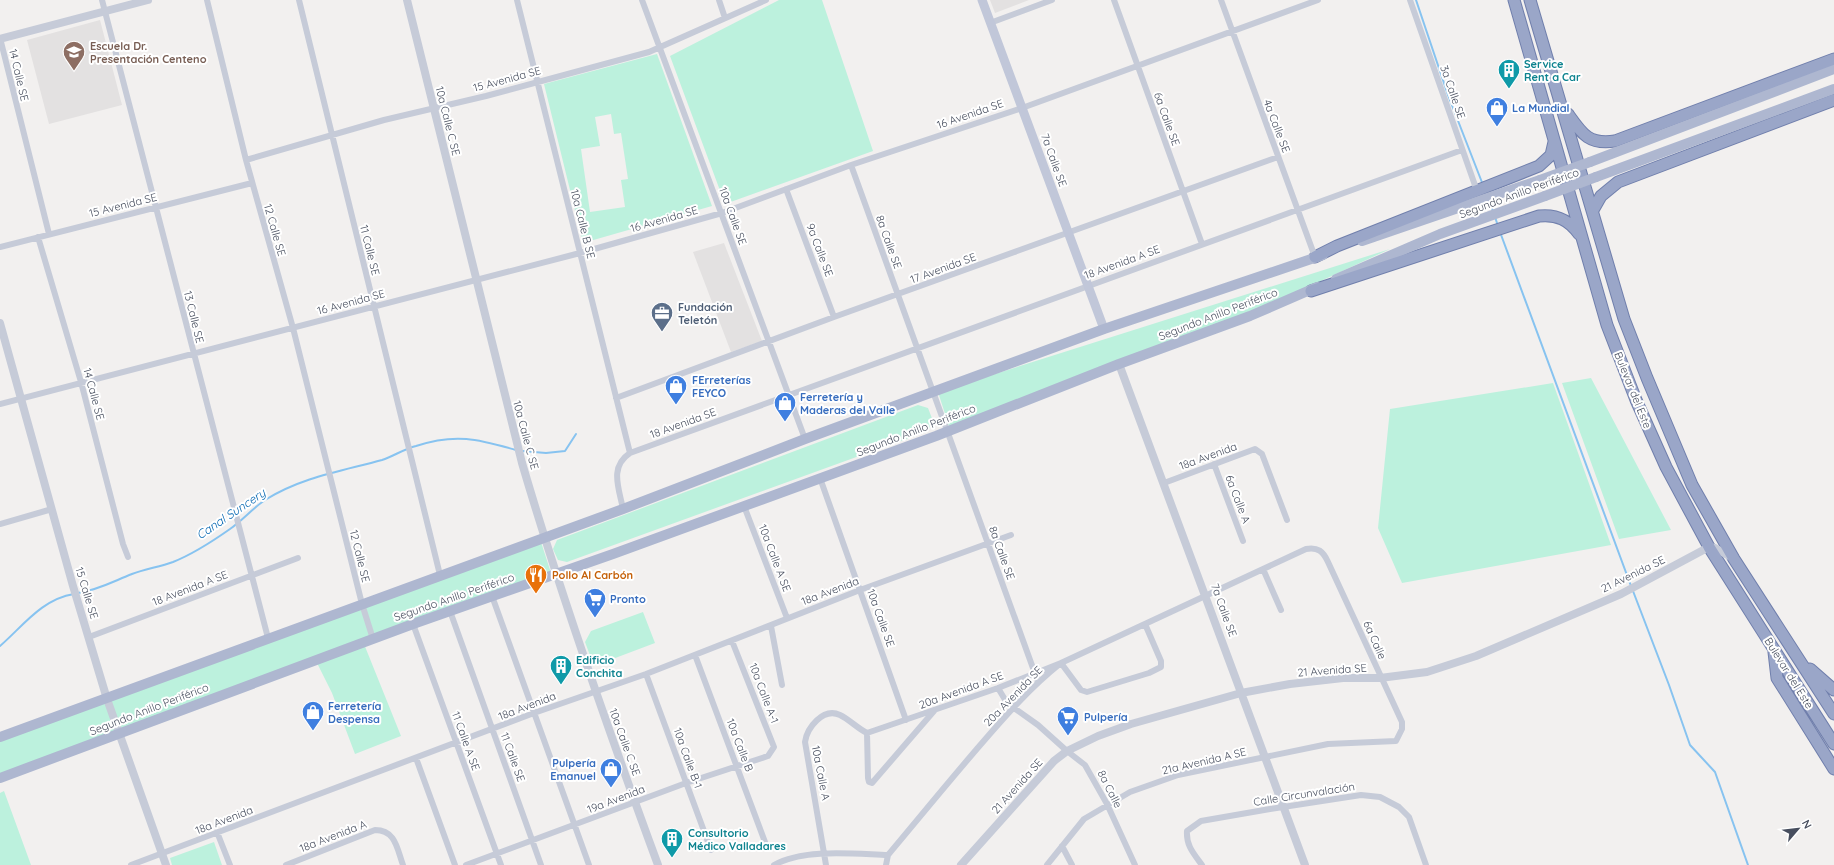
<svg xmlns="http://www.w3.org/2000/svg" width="1834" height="865" font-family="Quicksand,sans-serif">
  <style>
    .education { fill: #e3e1e1 }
    .green { fill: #bcf1dd; fill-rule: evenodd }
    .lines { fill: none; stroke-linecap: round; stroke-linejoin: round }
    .stream { stroke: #87c3f0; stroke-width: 2 }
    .trunk-casing { stroke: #707fac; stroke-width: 13 }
    .minor { stroke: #c6cbd8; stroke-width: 6 }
    .tertiary { stroke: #c6cbd8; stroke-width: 8 }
    .secondary { stroke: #c1c7d9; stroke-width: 9 }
    .primary { stroke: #aeb7d0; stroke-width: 10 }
    .trunk { stroke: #9aa6c8; stroke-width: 11 }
    .primary-bridge { stroke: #aeb7d0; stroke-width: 10 }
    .labels { text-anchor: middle; stroke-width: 4; stroke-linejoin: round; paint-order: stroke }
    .education-label { font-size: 11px; font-weight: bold; fill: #785e54; stroke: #fff; text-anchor: start }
    .culture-label { font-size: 11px; font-weight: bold; fill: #0d838f; stroke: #fff; text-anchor: start }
    .street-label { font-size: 11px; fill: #474e5e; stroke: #fff }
    .shop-label { font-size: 11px; font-weight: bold; fill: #366cbe; stroke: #fff; text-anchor: start }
    .service-label { font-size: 11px; font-weight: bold; fill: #4e5e75; stroke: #fff; text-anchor: start }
    .food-label { font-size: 11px; font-weight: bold; fill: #c56008; stroke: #fff; text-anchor: start }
    .water-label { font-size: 12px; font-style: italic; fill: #0567b2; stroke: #fff }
  </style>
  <rect width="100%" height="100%" fill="#f2f0ef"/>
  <path class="education" d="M990,0H1029L995,13Z
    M100,20L122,105L49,124L27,40Z
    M724,243L762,341L731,352L693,252Z"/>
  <path class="green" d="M779,0H822L873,151L725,204L670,56Z
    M657,54L712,206L583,243L544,84ZM611,114L614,134L621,133L628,179L621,180L625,207L590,212L581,149L600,146L595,117Z
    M1390,249L1241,318L949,426L938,392Z
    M1591,378L1671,530L1619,539L1562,383Z
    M1553,383L1611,545L1402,583L1378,528L1390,409Z
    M918,405L928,408L933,421L928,431L567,562L558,560L553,549L557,540Z
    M540,539L551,573L373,638L363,604Z
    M361,605L372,639L0,778V738Z
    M643,612L655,643L594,666L585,642L591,631Z
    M364,644L401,736L355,754L332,693L317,663Z
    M4,791L31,865H0V793Z
    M214,842L222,865H172L170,858Z"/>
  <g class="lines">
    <path class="stream" d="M1416,0L1448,95L1483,185
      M1489,200L1493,211
      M1495,217L1498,226
      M1500,232L1631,586
      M522,451L546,453L565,451L576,434
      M1633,591L1669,685L1690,745L1715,772L1748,865
      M78,593C98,590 114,581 132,574C145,569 159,567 173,562C193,554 213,541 230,529C243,520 253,508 265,500C302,477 342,471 382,460C394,456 404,449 416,446C455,433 478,439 516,450
      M0,646C23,626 42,599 74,594"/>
    <g class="trunk-casing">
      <path id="trunk" d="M1514,0L1607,325L1636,400L1666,467L1709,547L1834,744
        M1530,0L1624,319L1647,378L1692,485L1734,559L1834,714
        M1568,114C1582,134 1589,145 1615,141L1834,59
        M1593,210L1601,196L1618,182L1834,100
        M1315,257L1337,246L1539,166L1551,155L1554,142
        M1311,291L1539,216C1557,214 1569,220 1579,234
        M1774,652L1777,678L1834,769
        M1810,669L1834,690"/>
    </g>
    <path class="minor" d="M102,0L268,638
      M207,0L246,160L293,328L362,604L373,639
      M299,0L440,575
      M517,0L630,453
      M642,0L805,439
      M719,0L725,18
      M1114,0L1202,244
      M1221,0L1315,257
      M1410,0L1477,191
      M990,23L1052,0
      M0,38L49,234
      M246,160L384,120L486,96L649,52L766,0
      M851,165L1038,682
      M786,189L834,317
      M38,237L81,382L123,544L128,557
      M0,247L252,183
      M616,398L834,317L1278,157
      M0,404L580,253L722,213L851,165L1022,108L1318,0
      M1214,464L1243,541
      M820,478L906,720
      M1164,483L1255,449L1262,454L1287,520
      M744,506L787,618
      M623,509C619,488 609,467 630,453L1462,150
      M0,524L52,509
      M1263,569L1281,610
      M492,596L589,865
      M450,611L541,865
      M413,624L501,865
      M771,626L782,685
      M89,637L298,558
      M695,655L765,842
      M646,674L711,850
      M998,688L1007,703L1038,725L1067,751L1085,765L1107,804L1135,865
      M867,733L998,688L1061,663L1081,690L1087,692L1149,673L1161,667V661L1145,624
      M867,733L868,778L869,782L872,783L934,711
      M416,758L455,865
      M217,832L230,865
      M1062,846L1072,865
      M131,865L534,713L646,674L860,590L1011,535
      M286,865L375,830C396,830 397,849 403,865
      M466,865L686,783L768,756L774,747L732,641
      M774,865C804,848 855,854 888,855
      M826,865L805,742C807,728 823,707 840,715C850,720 857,728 867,733
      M886,865L888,855C919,818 950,780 982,743C1007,714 1031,687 1061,663L1306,549C1318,547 1323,551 1328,562L1402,722V729L1396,741L1328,744L1178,775L1130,792L1084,819L1047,865
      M1202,865C1194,854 1186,846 1187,831L1201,821L1270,809L1361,795L1380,797L1399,807L1409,817L1426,865"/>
    <path class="tertiary" d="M407,0L522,463C562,599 609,732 658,865
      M0,39L148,0
      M0,323L73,586L107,699L166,865
      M1119,364L1305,865
      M961,865L1054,761L1067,751L1098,736L1131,724L1241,693L1290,684L1343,678H1380L1427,672L1476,656L1621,594L1709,547L1715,548L1733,558"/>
    <path class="secondary" d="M982,0L1104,329"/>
    <path class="primary" d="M1590,162L1834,69
      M1596,177L1834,89
      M1362,241L1540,180
      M1336,279L1440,234L1545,196
      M0,737L623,509L805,439L1104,329L1323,255
      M0,778L413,624L613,554L936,436L1119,364L1250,316L1317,287"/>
    <use href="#trunk" class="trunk"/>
    <path class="primary-bridge" d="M1540,180L1590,162
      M1545,196L1596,177"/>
  </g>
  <defs>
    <g id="school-pin" transform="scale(1.15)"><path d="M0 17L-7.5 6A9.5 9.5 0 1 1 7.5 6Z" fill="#8d6e63" stroke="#fff"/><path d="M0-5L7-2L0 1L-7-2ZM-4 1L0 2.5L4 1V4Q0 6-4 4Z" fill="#fff"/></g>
    <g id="building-pin" transform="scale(1.15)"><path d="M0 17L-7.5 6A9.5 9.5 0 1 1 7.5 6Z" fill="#0f9aa8" stroke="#fff"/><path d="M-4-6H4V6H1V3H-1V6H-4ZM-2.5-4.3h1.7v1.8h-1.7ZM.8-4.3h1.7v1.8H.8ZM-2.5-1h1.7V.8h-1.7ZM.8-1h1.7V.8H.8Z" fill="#fff"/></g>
    <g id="shop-pin" transform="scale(1.15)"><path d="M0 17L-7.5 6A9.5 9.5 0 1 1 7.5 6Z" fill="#3f7fe0" stroke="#fff"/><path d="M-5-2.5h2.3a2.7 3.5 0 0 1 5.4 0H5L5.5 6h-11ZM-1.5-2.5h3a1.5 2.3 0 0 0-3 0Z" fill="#fff"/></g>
    <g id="office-pin" transform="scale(1.15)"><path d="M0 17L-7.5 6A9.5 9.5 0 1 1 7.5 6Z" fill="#5c6f8a" stroke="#fff"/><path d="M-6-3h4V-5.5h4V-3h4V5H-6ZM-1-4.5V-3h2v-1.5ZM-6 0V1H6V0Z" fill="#fff"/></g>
    <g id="restaurant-pin" transform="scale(1.15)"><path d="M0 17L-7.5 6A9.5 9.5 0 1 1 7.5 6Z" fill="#e8710a" stroke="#fff"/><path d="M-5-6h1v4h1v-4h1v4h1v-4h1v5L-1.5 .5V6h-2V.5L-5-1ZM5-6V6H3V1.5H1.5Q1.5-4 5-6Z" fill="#fff"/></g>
    <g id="supermarket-pin" transform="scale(1.15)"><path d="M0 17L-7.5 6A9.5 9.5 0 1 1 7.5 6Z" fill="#3f7fe0" stroke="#fff"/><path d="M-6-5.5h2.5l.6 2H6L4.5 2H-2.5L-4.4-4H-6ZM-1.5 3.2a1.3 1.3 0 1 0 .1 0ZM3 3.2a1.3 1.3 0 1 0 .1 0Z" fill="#fff"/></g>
  </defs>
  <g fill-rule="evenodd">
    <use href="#school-pin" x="74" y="52"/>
    <use href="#building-pin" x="1509" y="70"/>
    <use href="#shop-pin" x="1497" y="108"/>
    <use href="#office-pin" x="662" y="313"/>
    <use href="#shop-pin" x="676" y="386"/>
    <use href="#shop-pin" x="785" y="403"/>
    <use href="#restaurant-pin" x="536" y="575"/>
    <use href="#supermarket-pin" x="595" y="599"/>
    <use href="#building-pin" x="561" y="666"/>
    <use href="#shop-pin" x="313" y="712"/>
    <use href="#supermarket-pin" x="1068" y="717"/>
    <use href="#shop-pin" x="611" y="769"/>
    <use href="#building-pin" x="672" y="839"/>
  </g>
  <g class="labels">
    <g class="education-label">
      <text x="90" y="50">Escuela Dr.<tspan x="90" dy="13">Presentación Centeno</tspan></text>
    </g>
    <g class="culture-label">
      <text x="1524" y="68">Service<tspan x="1524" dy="13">Rent a Car</tspan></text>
      <text x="576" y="664">Edificio<tspan x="576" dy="13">Conchita</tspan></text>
      <text x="688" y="837">Consultorio<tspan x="688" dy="13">Médico Valladares</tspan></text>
    </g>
    <g class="street-label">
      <text transform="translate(19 75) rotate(77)" y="4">14 Calle SE</text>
      <text transform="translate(507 79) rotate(-15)" y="4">15 Avenida SE</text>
      <text transform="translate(1453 92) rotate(71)" y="4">3a Calle SE</text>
      <text transform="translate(970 114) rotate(-19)" y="4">16 Avenida SE</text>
      <text transform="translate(1167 119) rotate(70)" y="4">6a Calle SE</text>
      <text transform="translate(448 121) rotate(76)" y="4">10a Calle C SE</text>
      <text transform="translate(1277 126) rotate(69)" y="4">4a Calle SE</text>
      <text transform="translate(1054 160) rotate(70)" y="4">7a Calle SE</text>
      <text transform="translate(1519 193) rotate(-20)" y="4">Segundo Anillo Periférico</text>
      <text transform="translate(123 205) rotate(-14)" y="4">15 Avenida SE</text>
      <text transform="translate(733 216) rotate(70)" y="4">10a Calle SE</text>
      <text transform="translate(664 219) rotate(-16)" y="4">16 Avenida SE</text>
      <text transform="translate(583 224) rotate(76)" y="4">10a Calle B SE</text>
      <text transform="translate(275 230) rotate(74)" y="4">12 Calle SE</text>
      <text transform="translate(889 242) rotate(70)" y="4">8a Calle SE</text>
      <text transform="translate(370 250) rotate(76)" y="4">11 Calle SE</text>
      <text transform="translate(820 250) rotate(69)" y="4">9a Calle SE</text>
      <text transform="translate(1122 262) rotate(-20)" y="4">18 Avenida A SE</text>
      <text transform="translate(943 268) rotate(-20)" y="4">17 Avenida SE</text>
      <text transform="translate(351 302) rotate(-15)" y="4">16 Avenida SE</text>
      <text transform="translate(1218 314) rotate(-21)" y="4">Segundo Anillo Periférico</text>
      <text transform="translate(194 317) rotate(76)" y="4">13 Calle SE</text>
      <text transform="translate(1633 390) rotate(68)" y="4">Bulevar del Este</text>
      <text transform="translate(94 394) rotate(75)" y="4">14 Calle SE</text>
      <text transform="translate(683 423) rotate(-20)" y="4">18 Avenida SE</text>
      <text transform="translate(916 430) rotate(-21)" y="4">Segundo Anillo Periférico</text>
      <text transform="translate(526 435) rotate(75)" y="4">10a Calle C SE</text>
      <text transform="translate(1208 456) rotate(-20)" y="4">18a Avenida</text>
      <text transform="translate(1238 499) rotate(69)" y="4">6a Calle A</text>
      <text transform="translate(1002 553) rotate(70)" y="4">8a Calle SE</text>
      <text transform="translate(360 556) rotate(76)" y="4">12 Calle SE</text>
      <text transform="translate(775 558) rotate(69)" y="4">10a Calle A SE</text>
      <text transform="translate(1633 574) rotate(-26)" y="4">21 Avenida SE</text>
      <text transform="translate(190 588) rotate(-21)" y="4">18 Avenida A SE</text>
      <text transform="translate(830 591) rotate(-21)" y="4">18a Avenida</text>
      <text transform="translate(87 593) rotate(73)" y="4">15 Calle SE</text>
      <text transform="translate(454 597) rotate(-19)" y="4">Segundo Anillo Periférico</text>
      <text transform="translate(1224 610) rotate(70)" y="4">7a Calle SE</text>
      <text transform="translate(881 618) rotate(70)" y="4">10a Calle SE</text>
      <text transform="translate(1375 640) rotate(66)" y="4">6a Calle</text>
      <text transform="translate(1332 670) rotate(-4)" y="4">21 Avenida SE</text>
      <text transform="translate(1789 673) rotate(58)" y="4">Bulevar del Este</text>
      <text transform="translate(961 690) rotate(-20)" y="4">20a Avenida A SE</text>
      <text transform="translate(764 693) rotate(69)" y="4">10a Calle A-1</text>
      <text transform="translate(1013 696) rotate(-46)" y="4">20a Avenida SE</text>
      <text transform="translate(527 706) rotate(-21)" y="4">18a Avenida</text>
      <text transform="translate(149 709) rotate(-21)" y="4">Segundo Anillo Periférico</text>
      <text transform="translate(466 741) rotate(70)" y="4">11 Calle A SE</text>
      <text transform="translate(625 742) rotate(70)" y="4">10a Calle C SE</text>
      <text transform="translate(740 745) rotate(69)" y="4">10a Calle B</text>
      <text transform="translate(513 757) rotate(70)" y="4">11 Calle SE</text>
      <text transform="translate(688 758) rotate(70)" y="4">10a Calle B-1</text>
      <text transform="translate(1204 761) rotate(-13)" y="4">21a Avenida A SE</text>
      <text transform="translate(821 773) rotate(79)" y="4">10a Calle A</text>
      <text transform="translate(1017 786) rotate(-48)" y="4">21 Avenida SE</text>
      <text transform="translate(1110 789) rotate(63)" y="4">8a Calle</text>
      <text transform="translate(1304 794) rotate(-9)" y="4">Calle Circunvalación</text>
      <text transform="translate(616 799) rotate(-21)" y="4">19a Avenida</text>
      <text transform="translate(224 820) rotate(-21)" y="4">18a Avenida</text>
      <text transform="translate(333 836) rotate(-21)" y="4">18a Avenida A</text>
    </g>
    <g class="shop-label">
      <text x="1512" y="112">La Mundial</text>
      <text x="692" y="384">FErreterías<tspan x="692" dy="13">FEYCO</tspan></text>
      <text x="800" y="401">Ferretería y<tspan x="800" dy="13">Maderas del Valle</tspan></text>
      <text x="610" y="603">Pronto</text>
      <text x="328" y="710">Ferretería<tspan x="328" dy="13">Despensa</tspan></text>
      <text x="1084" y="721">Pulpería</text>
      <text x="596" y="767" text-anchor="end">Pulpería<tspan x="596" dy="13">Emanuel</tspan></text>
    </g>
    <g class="service-label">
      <text x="678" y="311">Fundación<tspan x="678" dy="13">Teletón</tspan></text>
    </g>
    <g class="food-label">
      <text x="552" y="579">Pollo Al Carbón</text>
    </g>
    <g class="water-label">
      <text transform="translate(231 514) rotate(-34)" y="4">Canal Suncery</text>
    </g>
  </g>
  <g transform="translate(1798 829) rotate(62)" stroke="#ffffff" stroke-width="3" paint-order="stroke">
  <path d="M0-3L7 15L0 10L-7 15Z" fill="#474e5e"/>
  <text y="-6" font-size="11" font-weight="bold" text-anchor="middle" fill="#474e5e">N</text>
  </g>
</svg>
